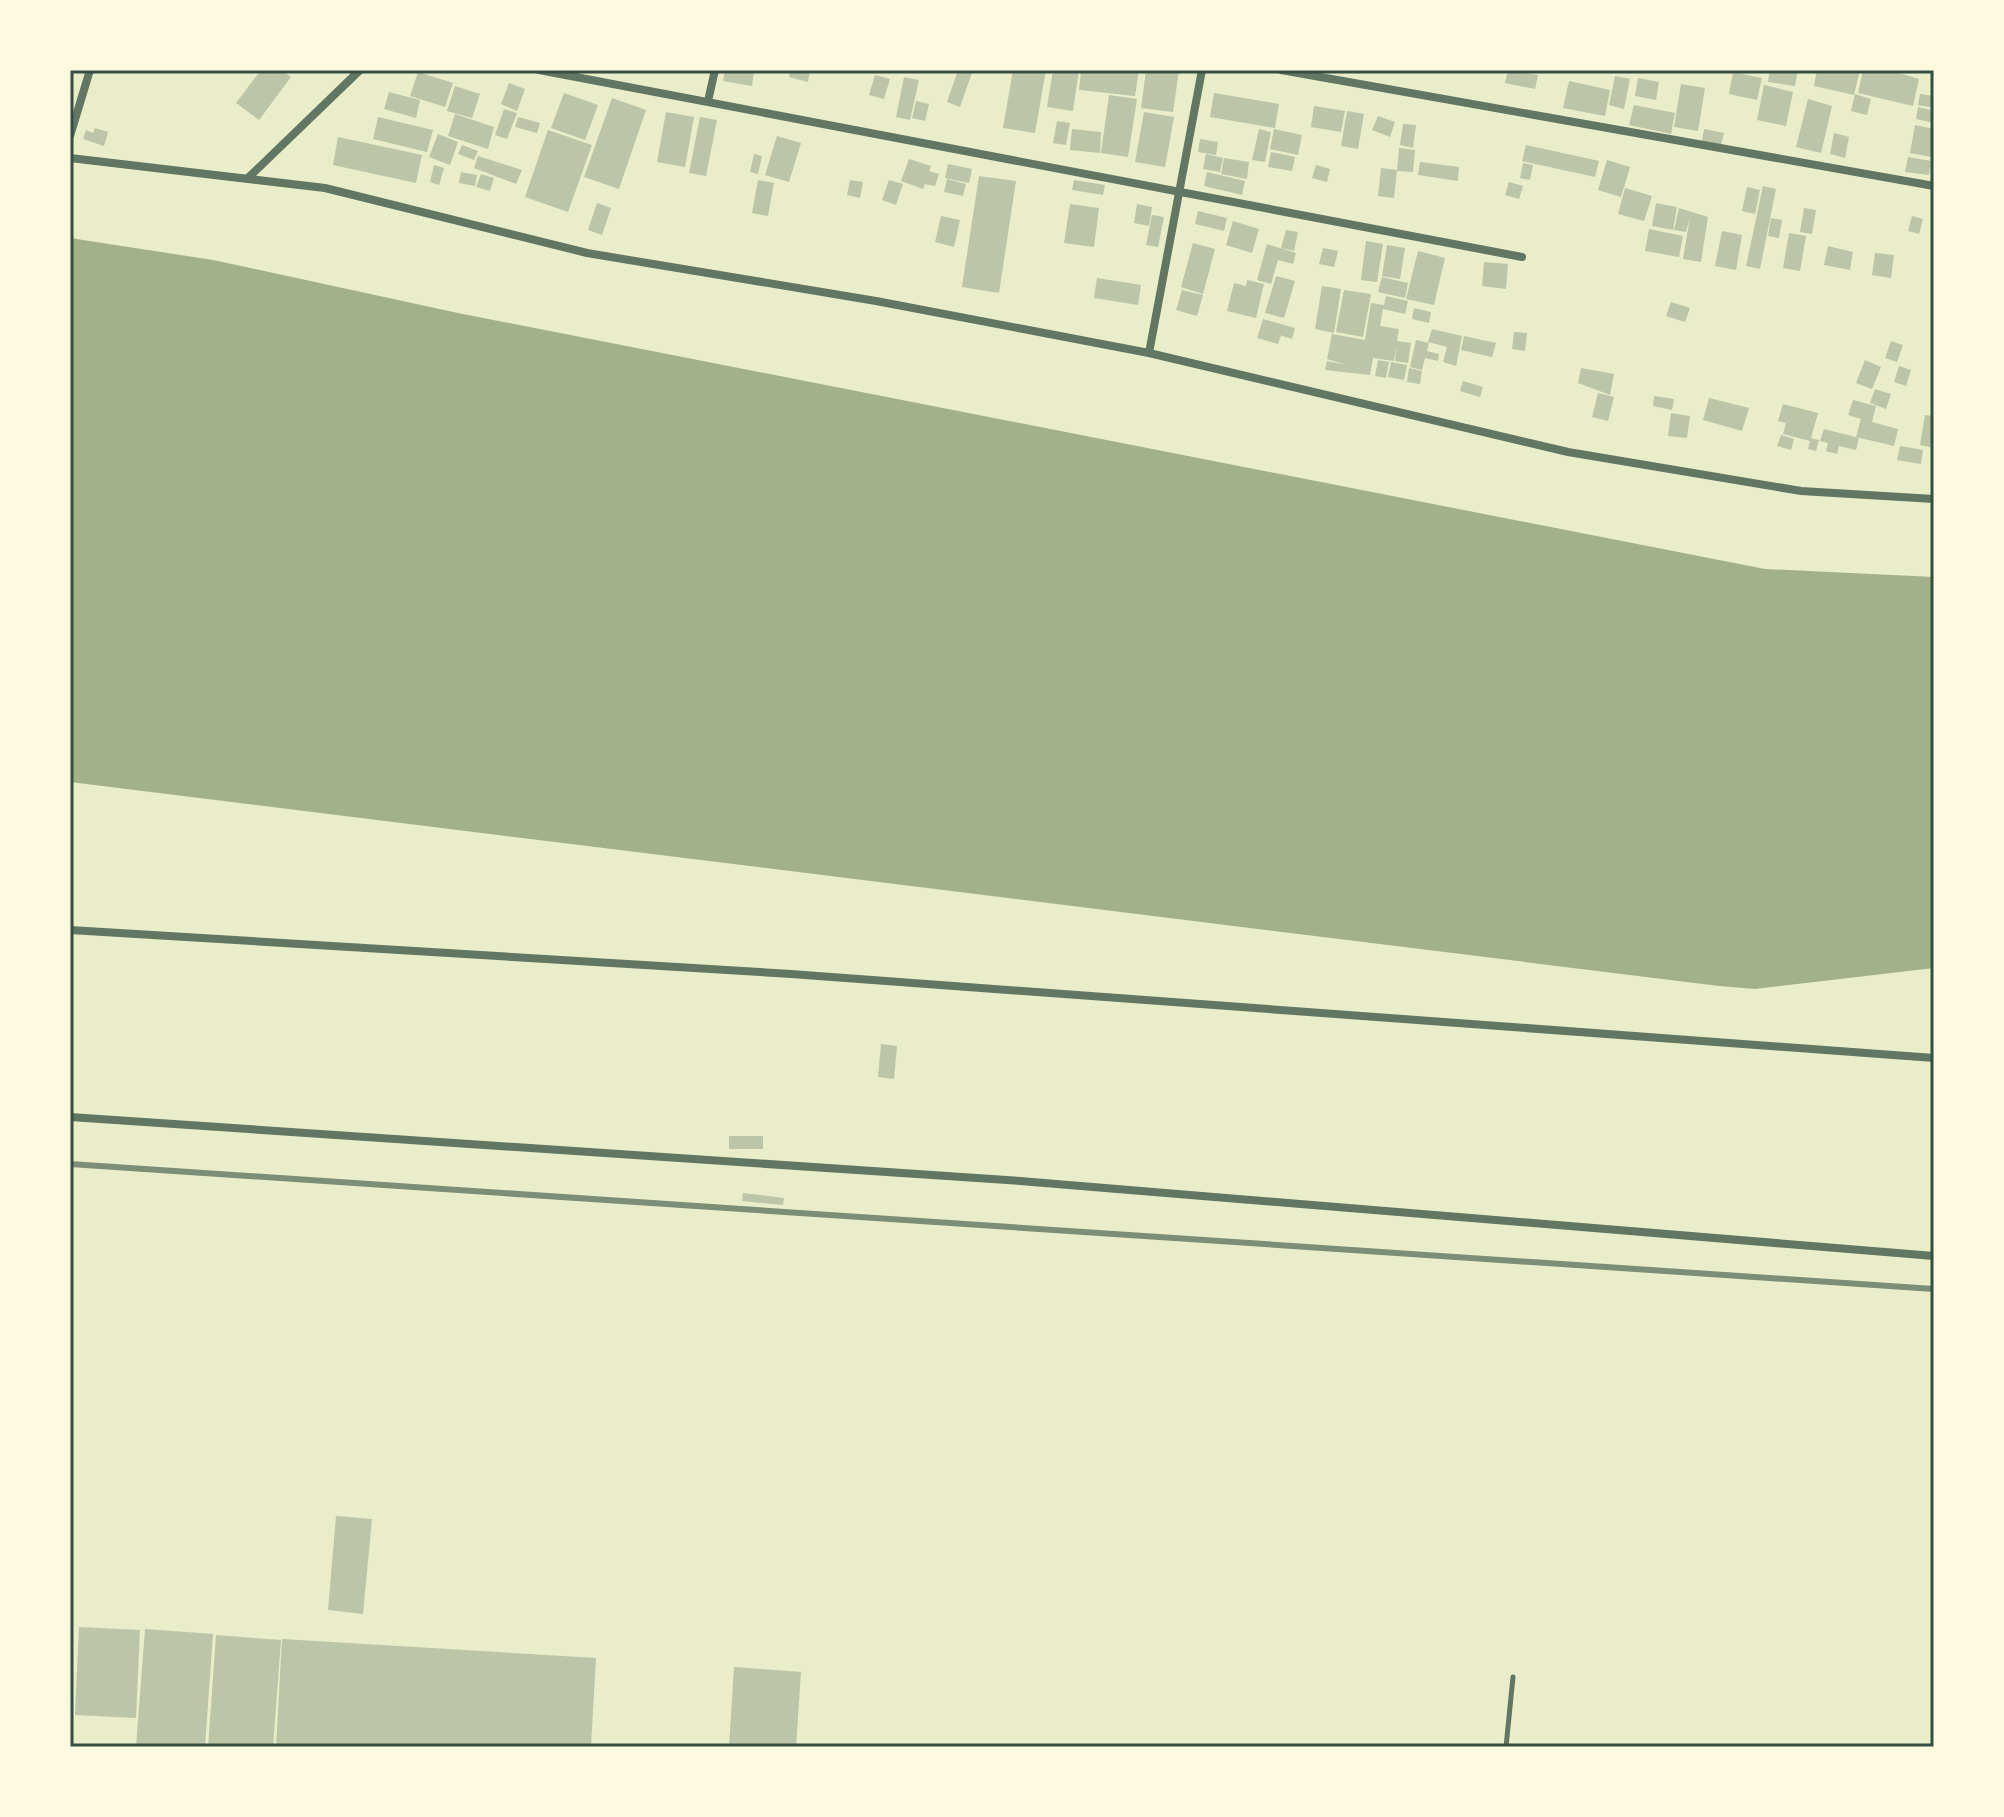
<svg xmlns="http://www.w3.org/2000/svg" width="2004" height="1817" font-family="'Open Sans',sans-serif">
  <style>
    .water { fill: #a3b18a }
    .building { fill: #bcc5a7 }
    .lines { fill: none; stroke-linecap: round; stroke-linejoin: round }
    .service { stroke: #617663; stroke-width: 5 }
    .minor { stroke: #617663; stroke-width: 8 }
    .rail { stroke: #7c8e77; stroke-width: 6 }
    .neatline { fill: none; stroke: #344e41; stroke-width: 3 }
  </style>
  <rect width="100%" height="100%" fill="#e9edc9"/>
  <path class="water" d="M70,238L213,260L458,313L1765,569L1934,577V968L1755,989L1719,986L70,782Z"/>
  <path class="building" d="M261,70H281L291,77L259,120L236,103Z
    M725,70H754L752,86L723,81Z
    M791,70H810L808,82L789,77Z
    M958,70H973L960,107L947,102Z
    M1013,70H1046L1035,133L1003,128Z
    M1053,70H1079L1073,111L1047,107Z
    M1081,70H1139L1135,96L1079,90Z
    M1146,70H1179L1173,112L1141,108Z
    M1508,70L1538,75L1535,89L1505,83Z
    M1770,70H1798L1795,86L1768,82Z
    M1817,70H1860L1854,95L1814,86Z
    M1863,70H1889L1919,79L1913,106L1858,93Z
    M418,72L453,83L445,107L410,96Z
    M1733,72L1762,78L1757,100L1729,94Z
    M875,75L890,79L884,99L869,95Z
    M1615,76L1630,79L1624,109L1609,105Z
    M904,77L919,80L910,120L896,117Z
    M1638,78L1659,82L1656,100L1635,96Z
    M1569,81L1610,90L1605,116L1563,108Z
    M509,83L525,89L517,111L501,104Z
    M1681,84L1705,88L1698,131L1674,127Z
    M1764,85L1793,92L1786,126L1757,120Z
    M455,86L480,94L472,118L447,111Z
    M389,92L420,100L416,118L384,109Z
    M564,93L598,105L585,140L551,128Z
    M1214,93L1279,104L1275,128L1210,117Z
    M1855,94L1871,99L1867,115L1851,111Z
    M1920,94L1934,96V108L1918,105Z
    M1109,95L1137,99L1128,157L1101,153Z
    M612,98L646,110L619,189L584,177Z
    M1808,99L1832,106L1821,153L1796,147Z
    M916,101L929,104L925,121L912,118Z
    M1634,105L1675,113L1671,134L1629,125Z
    M1314,106L1345,111L1341,132L1311,127Z
    M1918,107L1934,111V123L1916,119Z
    M504,109L517,113L507,139L495,135Z
    M1347,111L1364,114L1358,149L1341,146Z
    M666,112L694,117L685,167L657,162Z
    M1144,112L1174,117L1165,167L1135,162Z
    M455,114L494,127L488,149L448,136Z
    M1378,116L1395,122L1390,137L1372,130Z
    M378,117L433,130L427,152L373,139Z
    M518,117L540,123L537,133L515,127Z
    M700,117L717,120L706,176L689,173Z
    M1057,121L1070,123L1066,145L1053,143Z
    M1403,124L1416,125L1413,148L1400,145Z
    M1915,125L1934,129L1931,157L1910,153Z
    M95,128L108,132L104,146L83,139L86,130L93,133Z
    M1072,129L1101,132L1100,153L1070,150Z
    M1259,129L1271,132L1265,162L1252,160Z
    M1274,129L1302,135L1298,155L1270,149Z
    M1704,129L1724,133L1721,145L1702,141Z
    M548,130L592,145L568,212L525,197Z
    M1834,133L1849,137L1845,158L1830,154Z
    M438,134L458,142L450,165L429,157Z
    M777,136L801,143L789,182L765,175Z
    M338,137L422,155L416,183L333,165Z
    M1200,139L1218,142L1216,155L1198,152Z
    M462,145L478,151L474,160L458,154Z
    M1526,145L1599,161L1595,177L1522,161Z
    M1399,148L1415,150L1413,172L1397,171Z
    M1271,152L1295,157L1292,171L1268,167Z
    M754,154L762,156L758,174L750,172Z
    M1206,154L1223,158L1220,172L1203,169Z
    M478,156L522,170L516,184L474,168Z
    M1908,157L1931,161L1929,175L1905,172Z
    M1224,158L1249,162L1247,179L1221,174Z
    M909,159L931,166L929,171L939,174L935,186L925,184L923,189L901,181Z
    M1607,160L1630,167L1621,197L1598,190Z
    M1420,162L1459,167L1458,181L1418,175Z
    M1523,163L1533,165L1530,180L1520,178Z
    M948,164L972,169L969,183L945,178Z
    M434,165L444,168L439,185L430,182Z
    M1316,165L1330,169L1327,182L1312,178Z
    M1381,168L1397,170L1394,198L1378,196Z
    M461,172L477,175L475,186L459,183Z
    M1207,172L1245,181L1242,195L1204,186Z
    M481,174L494,178L490,191L476,187Z
    M979,176L1016,181L999,293L962,287Z
    M947,179L966,184L963,196L944,192Z
    M758,180L774,183L768,216L752,213Z
    M850,180L863,182L860,198L847,195Z
    M889,180L903,184L896,205L882,200Z
    M1074,180L1105,185L1103,195L1072,190Z
    M1509,182L1523,186L1519,199L1505,195Z
    M1763,186L1776,189L1760,269L1746,266Z
    M1747,187L1760,190L1755,214L1742,211Z
    M1625,188L1652,196L1644,221L1618,214Z
    M597,203L611,208L602,235L588,230Z
    M1656,203L1677,207L1673,230L1652,226Z
    M1070,204L1099,208L1094,247L1064,243Z
    M1137,204L1152,207L1149,226L1134,223Z
    M1679,208L1708,217L1701,262L1683,259L1690,217L1686,232L1674,230Z
    M1804,208L1816,210L1812,234L1800,232Z
    M1198,211L1227,218L1224,231L1195,224Z
    M1152,215L1164,217L1158,247L1146,245Z
    M941,216L960,220L954,247L935,242Z
    M1912,216L1923,219L1919,234L1908,231Z
    M1771,218L1782,220L1779,238L1768,236Z
    M1233,221L1259,229L1252,253L1226,245Z
    M1649,229L1683,236L1679,257L1645,251Z
    M1286,230L1298,232L1294,251L1281,248Z
    M1722,231L1742,235L1736,270L1715,266Z
    M1789,233L1806,236L1800,271L1783,268Z
    M1366,241L1383,244L1377,282L1361,280Z
    M1193,243L1215,249L1203,294L1181,287Z
    M1267,244L1296,253L1293,264L1278,260L1271,284L1257,280Z
    M1387,245L1405,248L1400,279L1382,276Z
    M1828,246L1853,252L1850,270L1824,265Z
    M1323,248L1338,251L1334,267L1319,264Z
    M1418,251L1445,258L1434,305L1406,299Z
    M1875,253L1894,255L1891,278L1872,275Z
    M1484,262L1508,264L1506,289L1482,286Z
    M1276,276L1295,281L1284,318L1265,313Z
    M1382,277L1408,283L1405,298L1378,292Z
    M1097,278L1141,285L1138,305L1094,298Z
    M1247,280L1264,284L1256,318L1227,311L1234,283L1246,286Z
    M1322,286L1341,289L1334,333L1315,329Z
    M1182,290L1203,295L1197,316L1176,310Z
    M1344,290L1371,294L1363,337L1336,332Z
    M1386,296L1408,301L1405,314L1383,309L1380,326L1399,329L1397,341L1411,343L1408,363L1395,361L1396,346L1394,361L1373,358L1370,375L1325,370L1327,361L1346,365L1327,359L1332,334L1365,340L1371,303L1384,305Z
    M1671,302L1690,308L1685,322L1666,316Z
    M1414,308L1431,312L1429,323L1412,319Z
    M1263,319L1295,328L1292,339L1276,334L1281,336L1278,344L1257,338Z
    M1432,329L1462,336L1456,366L1443,362L1447,347L1428,342Z
    M1514,332L1527,333L1525,351L1512,349Z
    M1464,336L1496,343L1492,357L1461,350Z
    M1416,340L1429,343L1427,351L1439,354L1438,361L1425,358L1422,370L1410,367Z
    M1891,341L1903,345L1897,362L1885,358Z
    M1378,360L1389,362L1386,378L1375,376Z
    M1865,360L1881,367L1872,389L1856,383Z
    M1391,362L1407,365L1404,380L1388,377Z
    M1899,366L1911,370L1906,386L1894,382Z
    M1409,368L1422,371L1420,384L1407,382Z
    M1581,368L1614,374L1610,395L1578,383Z
    M1463,381L1483,387L1480,397L1460,391Z
    M1875,389L1891,394L1886,409L1870,403Z
    M1598,393L1614,397L1608,421L1592,417Z
    M1654,396L1674,399L1672,410L1653,406Z
    M1709,398L1749,408L1742,431L1703,420Z
    M1853,400L1876,406L1872,422L1898,429L1894,446L1856,437L1861,419L1848,415Z
    M1783,404L1818,413L1811,438L1819,440L1816,451L1808,449L1810,441L1783,434L1786,423L1778,421Z
    M1671,413L1690,416L1687,438L1668,436Z
    M1925,415L1934,416V448L1920,445Z
    M1824,429L1859,438L1856,450L1839,446L1837,454L1826,451L1828,443L1820,441Z
    M1781,435L1794,439L1791,450L1777,446Z
    M1900,446L1923,450L1921,464L1897,460Z
    M881,1044L897,1046L894,1079L878,1077Z
    M729,1136H763V1149H729Z
    M743,1193L784,1198L783,1205L742,1201Z
    M336,1516L372,1519L363,1614L328,1610Z
    M79,1627L140,1630L136,1718L75,1715Z
    M145,1629L213,1634L205,1747H136Z
    M216,1635L281,1640L273,1747H208Z
    M282,1639L596,1658L591,1747H276Z
    M734,1667L801,1672L796,1747H729Z"/>
  <g class="lines">
    <path class="service" d="M1506,1747L1513,1677"/>
    <path class="minor" d="M539,70L1522,257
      M1281,70L1934,186
      M708,101L715,70
      M70,136L90,70
      M70,158L325,188L587,253L876,301L1149,353L1568,452L1801,491L1934,499
      M248,178L360,70
      M1149,353L1202,70
      M70,930L791,974L1934,1058
      M70,1117L1020,1181L1934,1256"/>
    <path class="rail" d="M70,1164L1934,1289"/>
  </g>
  <rect width="2004" height="1817" fill="none" stroke="#fefae0" stroke-width="144"/>
  <rect x="72" y="72" width="1860" height="1673" class="neatline"/>
</svg>
